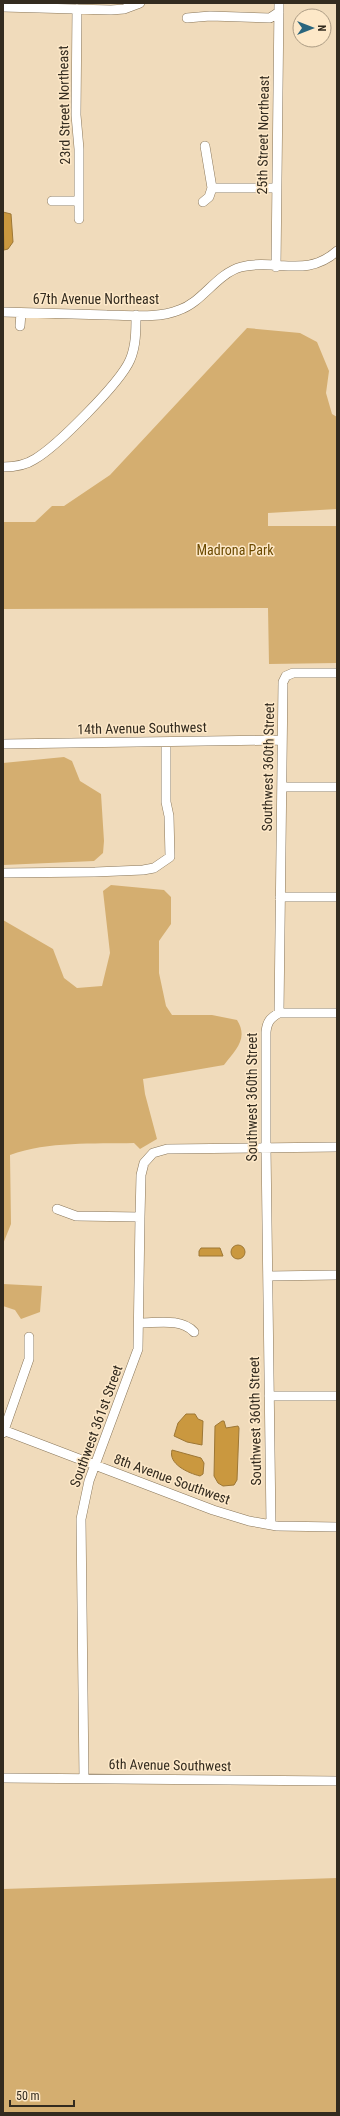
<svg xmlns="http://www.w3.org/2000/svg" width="340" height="2116" font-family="'Roboto Condensed',sans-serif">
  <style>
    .green { fill: #d4ae70 }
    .water { fill: #ca983f; stroke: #9d7735 }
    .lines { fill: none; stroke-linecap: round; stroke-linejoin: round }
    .minor-casing { stroke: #897659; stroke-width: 10 }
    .minor { stroke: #fff; stroke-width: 9 }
    .labels { text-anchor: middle; stroke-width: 3; stroke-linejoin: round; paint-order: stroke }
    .street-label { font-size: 14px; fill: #332b1f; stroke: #fde8c8 }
    .park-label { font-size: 14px; fill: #6c4a00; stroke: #fde8c8 }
  </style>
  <rect width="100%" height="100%" fill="#f0dbbb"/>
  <path class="green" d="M247,328L300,333L317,342L329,371L326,393L332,414L337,417V509L268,513V526H337V663L269,664L268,608L3,609V522H35L52,506H64L110,475Z
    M64,757L72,761L80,781L101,794L104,841L103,853L94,861L3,865V763Z
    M111,885L164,890L171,897V924L159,941V973L166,1006L172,1015H212L237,1020C249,1039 235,1050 224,1065L143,1079L145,1094L157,1139L140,1149L134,1143C93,1144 49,1141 10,1155L11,1224L3,1244V920L53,949L64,978L77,988L102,986L110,953L103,891Z
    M3,1284L42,1286L40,1312L21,1319L15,1310L3,1306Z
    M337,1878V2113H3V1889Z"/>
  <path class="water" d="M3,212L11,214L13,242L8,249L4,250Z
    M231 1252a7 7 0 1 1 14 0a7 7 0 1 1-14 0Z
    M201,1248H220L223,1256H199V1251Z
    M186,1414H195L198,1419L203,1421L202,1445L187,1442L174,1436L178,1423Z
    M222,1421H224L226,1428L238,1426L239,1428L237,1480L234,1485L223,1486L218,1483L214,1476L215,1426Z
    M172,1450L201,1458L204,1463L203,1474L200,1476C188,1473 168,1464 172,1450Z"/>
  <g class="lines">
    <g class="minor-casing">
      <path id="minor" d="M3,7L111,10L124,9L140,3
        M77,9L76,115L79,149V219
        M187,18L210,16L270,18L279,12
        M212,188H277
        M52,201H79
        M203,202L209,197L212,188L205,146
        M276,267L279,3
        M3,312C38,313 72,314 107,315C130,315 157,319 179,310C203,302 216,274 241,267C276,258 306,279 337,251
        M20,326L21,313
        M3,467C13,467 26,465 35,459C57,446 120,383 130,360C136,346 136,331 136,315
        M3,744L282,740
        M282,787H337
        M3,873L95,872L143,870L154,868L170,857L169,816L166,802V742
        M280,897H337
        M279,1013H337
        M57,1209L76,1216L140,1217
        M268,1276L337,1275
        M140,1323C158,1323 181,1318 194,1332
        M269,1396H337
        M3,1430L213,1510L249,1521L277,1526L337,1527
        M3,1433L29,1359V1337
        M271,1525L266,1147V1032C267,1022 270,1018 279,1013L283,682L286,676L293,673H337
        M3,1778L337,1781
        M84,1778L81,1519L89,1481L138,1349L140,1217L141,1175L144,1163L153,1153L167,1149L337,1147"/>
    </g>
    <use href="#minor" class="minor"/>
  </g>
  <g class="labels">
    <g class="street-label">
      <text transform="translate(64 105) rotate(-91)" y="5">23rd Street Northeast</text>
      <text transform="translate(263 135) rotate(-89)" y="5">25th Street Northeast</text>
      <text x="96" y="304">67th Avenue Northeast</text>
      <text transform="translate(142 728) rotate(-1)" y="5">14th Avenue Southwest</text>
      <text transform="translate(268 767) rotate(-89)" y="5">Southwest 360th Street</text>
      <text transform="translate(252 1097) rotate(-90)" y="5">Southwest 360th Street</text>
      <text transform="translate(255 1421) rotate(-91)" y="5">Southwest 360th Street</text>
      <text transform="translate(96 1426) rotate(-70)" y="5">Southwest 361st Street</text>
      <text transform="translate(172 1479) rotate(20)" y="5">8th Avenue Southwest</text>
      <text transform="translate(170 1765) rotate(1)" y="5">6th Avenue Southwest</text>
    </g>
    <g class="park-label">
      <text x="235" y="555">Madrona Park</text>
    </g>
  </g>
  <rect width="340" height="2116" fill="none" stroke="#332b1f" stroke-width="8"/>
  <g transform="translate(312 28) rotate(90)"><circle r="19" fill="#fde8c8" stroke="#ac9c84"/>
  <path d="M0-3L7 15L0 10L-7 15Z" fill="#2a657d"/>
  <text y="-6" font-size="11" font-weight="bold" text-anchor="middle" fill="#332b1f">N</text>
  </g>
  <path d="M10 2100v6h64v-6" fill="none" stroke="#332b1f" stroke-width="2"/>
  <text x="16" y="2100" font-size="12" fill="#332b1f" stroke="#fde8c8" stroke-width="3" paint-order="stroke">50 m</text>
</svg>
